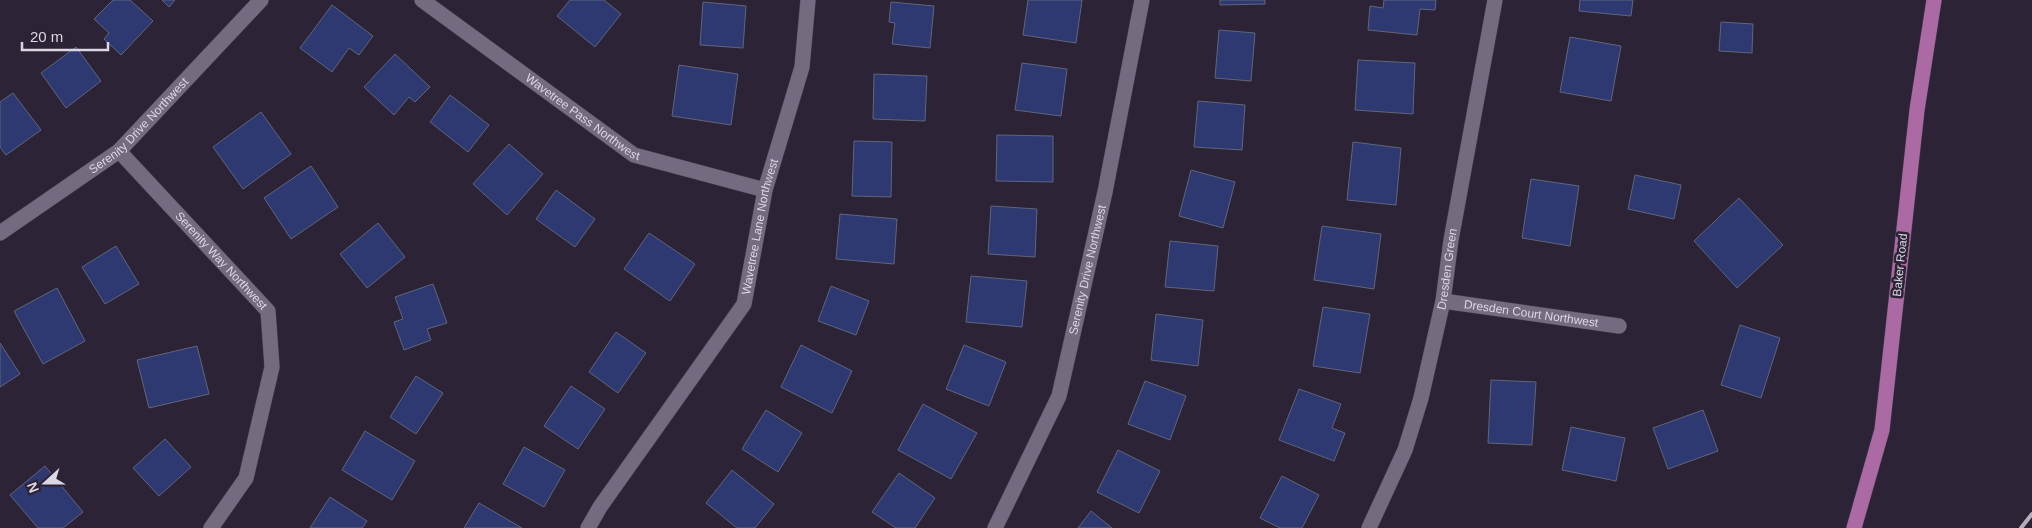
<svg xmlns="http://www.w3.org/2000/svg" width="2032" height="528" font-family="Helvetica,sans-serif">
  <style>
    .building { fill: #2f3971; stroke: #5f657b }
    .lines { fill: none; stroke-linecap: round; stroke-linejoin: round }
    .minor-casing { stroke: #484151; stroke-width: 16 }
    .major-casing { stroke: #484151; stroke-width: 16 }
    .minor { stroke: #746b81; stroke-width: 15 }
    .major { stroke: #ac6aa4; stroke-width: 15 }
    .rail { stroke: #b5b0be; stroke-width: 4 }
    .labels { text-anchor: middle; stroke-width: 5; stroke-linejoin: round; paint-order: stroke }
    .street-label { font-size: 12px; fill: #dcd7e4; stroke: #2c2336 }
  </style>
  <rect width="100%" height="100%" fill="#2c2336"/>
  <path class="building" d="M113,0H130L153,21L121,55L104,39L109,33L94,19Z
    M162,0H175L169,7Z
    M570,0H604L621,14L595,47L557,16Z
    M1028,0H1082L1076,43L1023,35Z
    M1220,0H1265V4L1220,5Z
    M1384,0H1436L1435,10L1420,9L1417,35L1368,30L1370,6L1383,8Z
    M1580,0H1633L1631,16L1579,11Z
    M703,2L746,6L743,48L700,45Z
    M891,2L934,6L930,48L892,44L895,23L889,22Z
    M332,5L373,36L359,55L349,48L332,72L300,48Z
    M1721,22L1753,24L1752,53L1719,51Z
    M1219,30L1255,33L1251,81L1215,78Z
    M1570,37L1621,46L1611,101L1560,92Z
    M76,47L101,81L66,108L41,73Z
    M395,54L430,87L415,102L409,97L394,115L364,87Z
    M1358,60L1415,63L1413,114L1355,110Z
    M1022,63L1067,69L1061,116L1015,110Z
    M679,65L738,74L731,125L672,116Z
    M874,74L927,76L925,121L873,119Z
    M13,93L41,130L6,155L0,147V102Z
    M450,95L489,125L468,152L430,122Z
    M1198,101L1245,105L1242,150L1194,147Z
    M261,112L291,154L243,189L213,147Z
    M997,135L1053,136V182L996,181Z
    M854,141L892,142L891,197L852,196Z
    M1353,142L1401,148L1396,205L1347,200Z
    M509,144L543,174L507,215L473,184Z
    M311,166L338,207L291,239L264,198Z
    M1191,170L1235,182L1223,228L1179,216Z
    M1635,175L1681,185L1674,219L1628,209Z
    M1531,179L1579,186L1570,246L1522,238Z
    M556,190L595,219L575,247L536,219Z
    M1739,198L1783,245L1737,288L1694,241Z
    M991,206L1037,209L1035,257L988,254Z
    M840,214L897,219L894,264L836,259Z
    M378,223L405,257L367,288L340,254Z
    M1322,226L1381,234L1374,289L1314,280Z
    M649,233L695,264L670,301L624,269Z
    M1170,241L1218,246L1214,291L1165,287Z
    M116,246L139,284L105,304L82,267Z
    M971,276L1027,281L1022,327L966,322Z
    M433,284L447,323L427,329L431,340L404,350L394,322L403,319L395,297Z
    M831,286L869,301L856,335L818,321Z
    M57,288L85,341L43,364L14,311Z
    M1323,307L1370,314L1360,373L1313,366Z
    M1156,314L1203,320L1198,366L1151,360Z
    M1740,325L1780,338L1761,398L1721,385Z
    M616,332L646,353L618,393L589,372Z
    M0,343L20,374L0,387Z
    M801,345L852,371L832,413L781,387Z
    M964,345L1006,362L989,406L946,389Z
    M197,346L209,394L149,408L137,360Z
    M416,376L443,393L416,434L390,417Z
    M1491,380L1536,382L1532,445L1488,443Z
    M1145,381L1186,396L1170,440L1128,424Z
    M571,386L605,409L578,449L544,426Z
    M1299,389L1341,404L1332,428L1345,433L1334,461L1279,440Z
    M923,404L977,433L951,479L898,450Z
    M766,410L802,433L778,472L742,449Z
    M1703,410L1718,451L1668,469L1653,428Z
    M1571,427L1625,438L1616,481L1562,470Z
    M365,431L415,461L392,500L342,470Z
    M165,439L191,467L159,496L133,468Z
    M524,447L565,470L544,507L503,484Z
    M1118,450L1160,471L1139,513L1097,492Z
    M45,466L83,512L63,528H38L10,495Z
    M732,470L774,504L755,528H737L706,503Z
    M899,473L935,498L915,528H896L872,512Z
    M1282,476L1319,495L1302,528H1280L1260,518Z
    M330,497L367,521L362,528H310Z
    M479,503L522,528H464Z
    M1091,511L1112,528H1078Z"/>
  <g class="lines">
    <g class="minor-casing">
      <g id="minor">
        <path id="s1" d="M422,0L634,155L765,190"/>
        <path id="s2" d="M119,151L268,311L272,367L246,478L211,528"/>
        <path id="s3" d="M0,233L119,151L261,0"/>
        <path id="s4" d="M1443,301L1619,326"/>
        <path id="s5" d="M588,528L600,507L744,304L765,190L802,67L808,0"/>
        <path id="s6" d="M995,528L1059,396L1105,192L1142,0"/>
        <path id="s7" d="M1369,528L1405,450L1421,398L1443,301L1451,240L1495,0"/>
      </g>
    </g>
    <g class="major-casing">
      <path id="major" d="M1854,528L1882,430L1917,110L1934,0"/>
    </g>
    <use href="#minor" class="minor"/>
    <use href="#major" class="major"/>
    <path class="rail" d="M2021,528L2032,514"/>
  </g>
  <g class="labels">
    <g class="street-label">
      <text dy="4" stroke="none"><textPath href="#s1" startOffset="199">Wavetree Pass Northwest</textPath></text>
      <text dy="4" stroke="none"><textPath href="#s3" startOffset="176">Serenity Drive Northwest</textPath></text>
      <text dy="4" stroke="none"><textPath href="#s5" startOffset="352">Wavetree Lane Northwest</textPath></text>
      <text dy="4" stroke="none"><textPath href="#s2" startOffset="150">Serenity Way Northwest</textPath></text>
      <text transform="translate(1900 265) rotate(-84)" y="4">Baker Road</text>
      <text dy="4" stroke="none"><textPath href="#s7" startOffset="272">Dresden Green</textPath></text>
      <text dy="4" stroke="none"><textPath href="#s6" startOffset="276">Serenity Drive Northwest</textPath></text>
      <text dy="4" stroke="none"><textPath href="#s4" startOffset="89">Dresden Court Northwest</textPath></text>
    </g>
  </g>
  <g transform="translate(45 483) rotate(249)" stroke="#2c2336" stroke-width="4" paint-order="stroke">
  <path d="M0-4L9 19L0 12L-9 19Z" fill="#dcd7e4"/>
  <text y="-8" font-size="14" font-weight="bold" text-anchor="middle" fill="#dcd7e4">N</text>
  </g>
  <path d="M22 42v8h86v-8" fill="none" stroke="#dcd7e4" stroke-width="2.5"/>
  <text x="30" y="42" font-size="15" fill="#dcd7e4" stroke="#2c2336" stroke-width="4" paint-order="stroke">20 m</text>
</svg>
